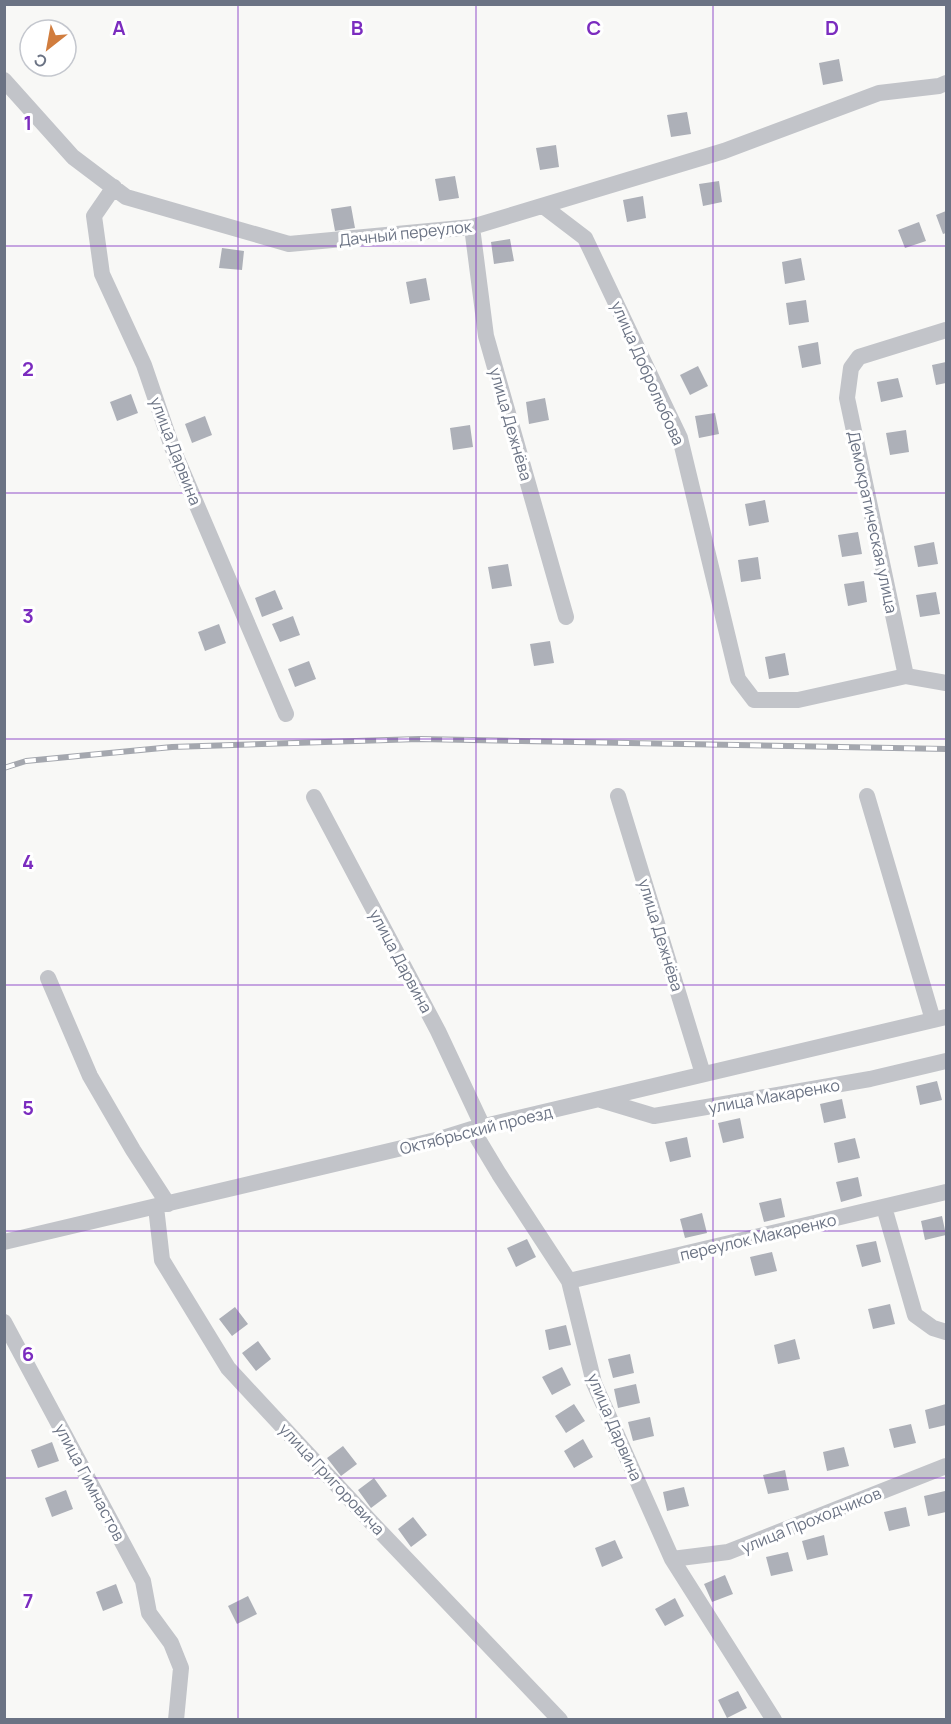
<svg xmlns="http://www.w3.org/2000/svg" width="951" height="1724" font-family="Manrope,sans-serif">
  <style>
    .building { fill: #adb0b8 }
    .lines { fill: none; stroke-linecap: round; stroke-linejoin: round }
    .minor { stroke: #c2c4c9; stroke-width: 16 }
    .rail-casing { stroke: #a4a7ae; stroke-width: 6 }
    .rail { stroke: #fff; stroke-width: 4; stroke-dasharray: 11; stroke-linecap: butt }
    .grid { fill: none; stroke: #7b2cbf; stroke-width: 1.5; stroke-opacity: 0.55 }
    .labels { text-anchor: middle; stroke-width: 6; stroke-linejoin: round; paint-order: stroke }
    .street-label { font-size: 16px; fill: #6b7384; stroke: #fff }
    .grid-label { font-size: 20px; text-anchor: middle; font-weight: bold; fill: #7b2cbf; stroke: #fff; stroke-width: 6; stroke-linejoin: round; paint-order: stroke }
  </style>
  <rect width="100%" height="100%" fill="#f8f8f6"/>
  <path class="building" d="M839,59L843,81L823,85L819,63Z
    M687,112L691,134L671,137L667,115Z
    M556,145L559,167L540,170L536,148Z
    M455,176L459,198L439,201L435,179Z
    M719,181L722,202L703,206L699,184Z
    M643,196L646,218L627,222L623,200Z
    M351,206L355,228L335,231L331,209Z
    M946,211V233L943,234L936,215Z
    M919,222L926,241L905,248L898,230Z
    M510,239L514,261L494,264L491,242Z
    M222,248L244,251L242,270L219,268Z
    M801,258L805,280L785,284L782,262Z
    M426,278L430,300L410,304L406,282Z
    M806,300L809,322L789,325L786,303Z
    M818,342L821,364L802,368L798,346Z
    M946,362V383L936,385L932,365Z
    M698,366L708,386L690,395L680,375Z
    M898,378L903,397L881,402L877,382Z
    M131,394L138,413L117,421L110,402Z
    M545,398L549,420L529,424L526,402Z
    M715,413L719,434L699,438L695,416Z
    M205,416L212,435L192,443L185,424Z
    M470,425L473,447L453,450L450,428Z
    M906,430L909,452L890,455L886,433Z
    M765,500L769,522L749,526L745,504Z
    M858,532L862,554L842,557L838,535Z
    M934,542L938,564L918,567L914,546Z
    M758,557L761,579L741,582L738,560Z
    M508,564L512,586L492,589L488,567Z
    M864,581L867,602L848,606L844,584Z
    M275,590L283,609L262,617L255,598Z
    M936,592L940,614L920,617L916,595Z
    M293,616L300,635L280,642L272,624Z
    M219,624L226,643L205,651L198,632Z
    M550,641L554,663L534,666L530,644Z
    M785,653L789,675L769,679L765,657Z
    M309,661L316,679L295,687L288,669Z
    M937,1081L942,1100L920,1105L916,1086Z
    M842,1099L846,1118L824,1123L820,1104Z
    M740,1118L744,1138L723,1143L718,1123Z
    M687,1137L691,1157L670,1162L665,1142Z
    M855,1138L860,1158L838,1163L834,1143Z
    M858,1177L862,1196L841,1202L836,1182Z
    M781,1198L785,1217L764,1222L759,1203Z
    M702,1213L707,1233L685,1238L680,1219Z
    M942,1216L946,1235L925,1240L921,1221Z
    M527,1239L536,1257L516,1267L507,1248Z
    M876,1241L881,1262L862,1267L856,1245Z
    M772,1252L777,1271L755,1276L750,1257Z
    M890,1304L895,1324L873,1329L868,1309Z
    M235,1307L248,1324L232,1336L219,1319Z
    M566,1325L571,1345L549,1350L545,1330Z
    M795,1339L800,1359L778,1364L774,1345Z
    M258,1341L271,1359L256,1371L242,1353Z
    M630,1354L634,1373L613,1378L608,1359Z
    M562,1367L571,1385L552,1395L542,1377Z
    M636,1384L640,1403L618,1408L614,1389Z
    M574,1404L585,1421L566,1433L555,1416Z
    M946,1404V1425L929,1429L925,1410Z
    M650,1417L654,1436L633,1441L628,1422Z
    M911,1424L916,1443L894,1448L889,1429Z
    M583,1439L593,1457L574,1468L564,1451Z
    M52,1442L59,1461L38,1468L31,1450Z
    M343,1446L357,1464L341,1476L327,1458Z
    M844,1447L849,1466L827,1471L823,1452Z
    M785,1470L789,1490L768,1494L763,1475Z
    M374,1478L387,1496L371,1508L358,1490Z
    M684,1487L689,1506L667,1511L663,1492Z
    M66,1490L73,1509L52,1517L45,1498Z
    M945,1491L946,1512L928,1516L924,1496Z
    M906,1507L910,1526L889,1531L884,1512Z
    M413,1517L427,1535L411,1547L398,1529Z
    M824,1535L828,1555L807,1560L802,1541Z
    M615,1540L623,1558L602,1567L595,1548Z
    M788,1552L793,1571L771,1576L766,1557Z
    M725,1575L733,1594L712,1602L704,1584Z
    M116,1584L123,1603L103,1611L96,1592Z
    M248,1596L257,1614L237,1624L228,1606Z
    M675,1598L684,1616L665,1626L655,1609Z
    M738,1691L747,1708L727,1718L718,1700Z"/>
  <g class="lines">
    <path class="minor" d="M4,80L73,157L126,197L289,244L472,227L724,151L879,93L939,86L946,83
      M114,187L94,216L102,274L144,365L172,447L286,714
      M543,206L585,238L680,438L738,679L754,700H798L906,676L946,683
      M472,227L486,336L566,617
      M906,676L847,398L851,368L859,357L946,330
      M618,796L703,1074
      M867,796L933,1020
      M314,797L438,1031L483,1127
      M48,978L90,1076L133,1150L168,1204
      M601,1100L654,1116L870,1079L946,1061
      M472,1129L499,1174L569,1281L594,1383L672,1559L774,1720
      M156,1207L162,1260L228,1368L372,1523L560,1720
      M884,1207L915,1315L933,1328L946,1332
      M4,1242L440,1139L472,1129L946,1017
      M569,1281L946,1192
      M4,1322L143,1581L149,1613L171,1643L181,1668L176,1720
      M672,1559L728,1552L946,1466"/>
    <g class="rail-casing">
      <path id="rail" d="M4,768L26,761L172,747L419,739L946,749"/>
    </g>
    <use href="#rail" class="rail"/>
  </g>
  <path class="grid" d="M238,4V1720M476,4V1720M713,4V1720M4,246H946M4,493H946M4,739H946M4,985H946M4,1231H946M4,1478H946"/>
  <g class="labels">
    <g class="street-label">
      <text transform="translate(405 233) rotate(-6)" y="6">Дачный переулок</text>
      <text transform="translate(648 373) rotate(66)" y="6">улица Добролюбова</text>
      <text transform="translate(511 424) rotate(74)" y="6">улица Дежнёва</text>
      <text transform="translate(176 451) rotate(69)" y="6">улица Дарвина</text>
      <text transform="translate(873 522) rotate(78)" y="6">Демократическая улица</text>
      <text transform="translate(661 935) rotate(73)" y="6">улица Дежнёва</text>
      <text transform="translate(401 961) rotate(62)" y="6">улица Дарвина</text>
      <text transform="translate(774 1096) rotate(-10)" y="6">улица Макаренко</text>
      <text transform="translate(476 1130) rotate(-14)" y="6">Октябрьский проезд</text>
      <text transform="translate(758 1237) rotate(-13)" y="6">переулок Макаренко</text>
      <text transform="translate(615 1427) rotate(67)" y="6">улица Дарвина</text>
      <text transform="translate(332 1479) rotate(47)" y="6">улица Григоровича</text>
      <text transform="translate(90 1482) rotate(62)" y="6">улица Гимнастов</text>
      <text transform="translate(811 1520) rotate(-22)" y="6">улица Проходчиков</text>
    </g>
  </g>
  <g class="grid-label">
    <text x="119" y="35">A</text>
    <text x="357" y="35">B</text>
    <text x="594" y="35">C</text>
    <text x="832" y="35">D</text>
    <text x="28" y="130">1</text>
    <text x="28" y="376">2</text>
    <text x="28" y="623">3</text>
    <text x="28" y="869">4</text>
    <text x="28" y="1115">5</text>
    <text x="28" y="1361">6</text>
    <text x="28" y="1608">7</text>
  </g>
  <rect width="951" height="1724" fill="none" stroke="#6b7384" stroke-width="12"/>
  <g transform="translate(48 48) rotate(211)"><circle r="28" fill="#ffffff" stroke="#c4c7ce" stroke-width="1.5"/>
  <path d="M0-4.5L10 22L0 15L-10 22Z" fill="#d17d3e"/>
  <text y="-9" font-size="16" font-weight="bold" text-anchor="middle" fill="#6b7384">С</text>
  </g>
</svg>
